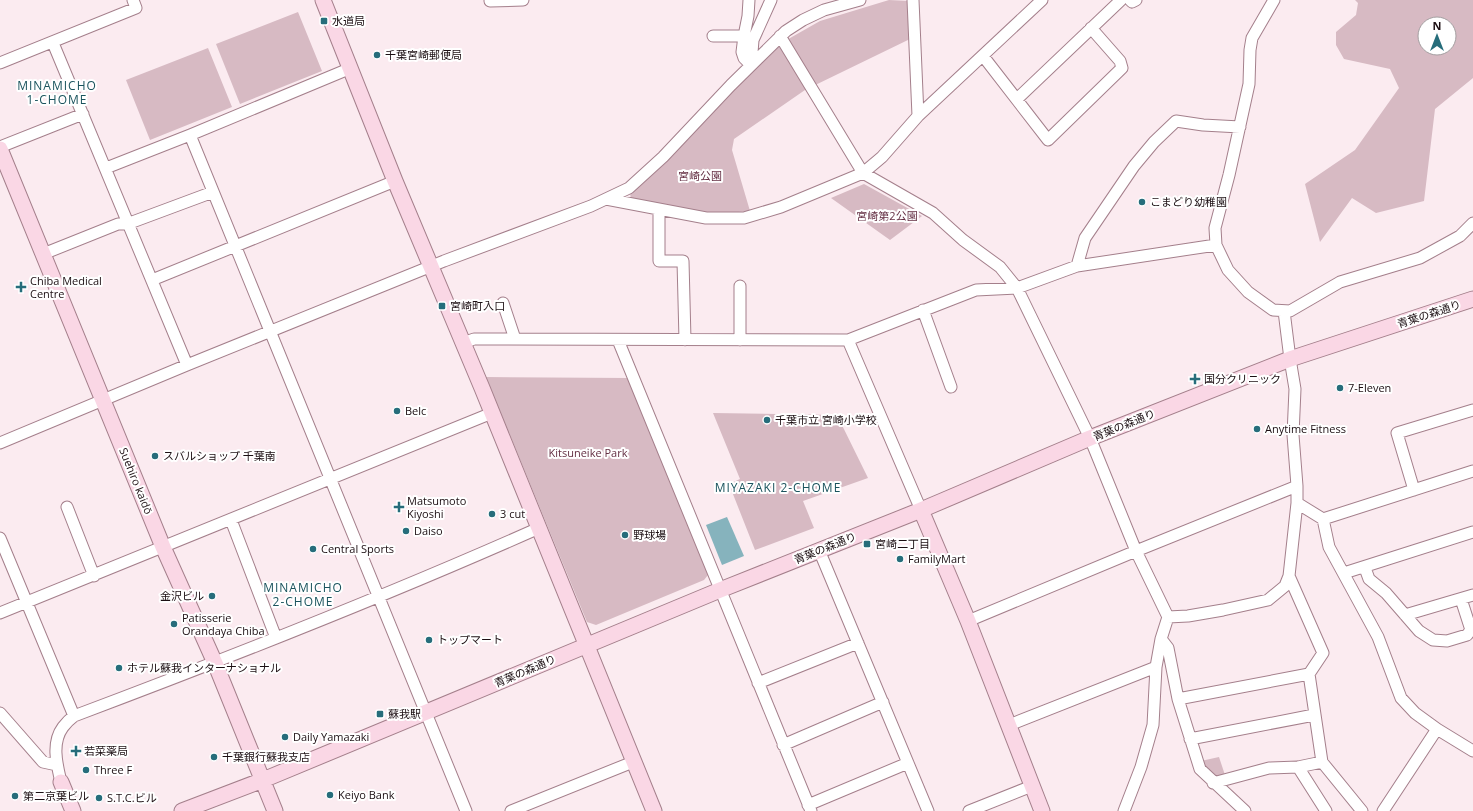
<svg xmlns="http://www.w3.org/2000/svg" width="1473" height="811" font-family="'Open Sans','Noto Sans JP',sans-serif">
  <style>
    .green { fill: #d7bac3; fill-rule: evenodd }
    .water { fill: #86b3bd }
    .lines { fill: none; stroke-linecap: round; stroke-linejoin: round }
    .street-casing { stroke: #a47f8b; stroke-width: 13 }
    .secondary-casing { stroke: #a47f8b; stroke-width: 17 }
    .street { stroke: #fff; stroke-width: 11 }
    .secondary { stroke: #fad7e5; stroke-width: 15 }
    .poi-dot { fill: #266d7b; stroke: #fff; stroke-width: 1.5 }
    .labels { text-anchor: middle; stroke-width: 4; stroke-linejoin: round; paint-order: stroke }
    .poi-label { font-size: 11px; fill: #1c0f13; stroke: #fff; text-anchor: start }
    .park-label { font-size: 11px; fill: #642f43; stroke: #fff }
    .street-label { font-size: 11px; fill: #1c0f13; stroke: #fff }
    .neighbourhood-label { font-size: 12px; letter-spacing: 1px; fill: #1a535d; stroke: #fff }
  </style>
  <rect width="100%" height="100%" fill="#fbebf0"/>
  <path class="green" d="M889,0L909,1L910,39L805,90L734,139L732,150L750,211L703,215L631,200L630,192L776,46L820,21Z
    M1355,0H1473V78L1435,109L1424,201L1376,213L1352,198L1320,242L1305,184L1355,150L1399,88L1390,69L1344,59L1336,45V32L1356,15L1358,3ZM1425,24H1449V48H1425Z
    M298,12L322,71L240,104L216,44Z
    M208,48L232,107L150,140L126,80Z
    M864,184L922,216L890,240L831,198Z
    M486,377L628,378L708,575L704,580L596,625L587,622Z
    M713,413L837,415L868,478L803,501L814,528L755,550L729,484L740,479Z
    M1219,757L1225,775L1218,777L1211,776L1201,761Z"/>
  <path class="water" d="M727,517L744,556L722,565L706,525Z"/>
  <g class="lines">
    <g class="street-casing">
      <path id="street" d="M749,0L748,16L744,36L742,52L744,58L751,65
        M913,0L918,116
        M1130,0L1132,2L1136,0
        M1274,0L1252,38L1250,50L1249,84L1229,175L1215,228L1216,245L1228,270L1248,292L1273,310L1290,311L1340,282L1420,258L1460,236L1473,223
        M490,1L523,0
        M713,36H744
        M780,36L863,173L933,213L963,240L1000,267L1017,288L1090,438L1136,551L1168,617L1161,639L1156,667L1153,725L1141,767L1124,811
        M53,43L187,365
        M983,56L1048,140L1122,68L1120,61L1091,28
        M0,63L136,8L133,0
        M751,65L753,40L771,0
        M1017,99L1121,0
        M190,135L466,811
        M0,147L83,114
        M106,168L190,135L351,68
        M606,199L706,218H744L781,207L863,173L882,157L918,116L1042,0
        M659,209V261H683L685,340
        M43,254L118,224H127L213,192
        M1077,266L1085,238L1134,166L1154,142L1176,121L1203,125L1240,127
        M152,280L395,181
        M503,303L515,339
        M923,310L951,387
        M618,340L811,811
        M740,340V286
        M848,340L921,510
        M463,343L474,339L848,340L976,290L1017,288L1077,266L1216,245
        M0,443L187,365L444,261L591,206L629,188L663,157L731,85L786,31L803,20L824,10L860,0
        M1414,490L1397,433L1473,410
        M1297,503L1323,519L1329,547L1378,637L1401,698L1415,713L1437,729L1473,751
        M67,507L94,576
        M1323,519L1473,471
        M231,520L276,638
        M0,538L74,716
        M819,550L928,811
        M1365,568L1369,579L1386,593L1419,631L1433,640L1447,641L1467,635L1471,630L1461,599
        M1344,573L1473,532
        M0,613L492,413
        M1405,615L1473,595
        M1168,617L1188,616L1223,610L1268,600L1285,586L1289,576
        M968,621L1136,551L1297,486
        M1161,639L1168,648L1178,699L1200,769L1245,811
        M1309,674L1322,762L1362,811
        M758,683L858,643
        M1178,699L1309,674L1323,653L1289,576L1297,503V486L1293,435L1295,389L1290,359L1284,311
        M0,713L43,762L57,765
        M1009,725L1156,667
        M1190,739L1314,715
        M783,745L883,702
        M1298,767L1326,811
        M61,782C57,765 51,743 63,727C66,723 70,719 74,716C231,657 386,596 539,528
        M1213,783L1269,768L1298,767L1322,762
        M808,805L908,763
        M511,811L633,762
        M969,811L1032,786
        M1383,811L1437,729"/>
    </g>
    <g class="secondary-casing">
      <path id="secondary" d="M323,0L395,181L482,388L654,811
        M0,149L163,547L215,663L275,811
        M921,510L968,621L1042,811
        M61,782L73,811
        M182,811L263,780L720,590L921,510L1090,438L1290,359L1473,299"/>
    </g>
    <use href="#street" class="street"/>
    <use href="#secondary" class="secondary"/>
  </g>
  <g class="poi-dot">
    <rect x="320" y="17" width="8" height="8" rx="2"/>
    <circle cx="377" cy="55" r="4"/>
    <circle cx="1142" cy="202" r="4"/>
    <path d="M19 281h4v4h4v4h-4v4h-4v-4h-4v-4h4z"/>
    <rect x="438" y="302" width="8" height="8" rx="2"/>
    <path d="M1193 373h4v4h4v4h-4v4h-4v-4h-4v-4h4z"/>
    <circle cx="1340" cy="388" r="4"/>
    <circle cx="397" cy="411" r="4"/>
    <circle cx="767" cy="420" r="4"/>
    <circle cx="1257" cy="429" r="4"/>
    <circle cx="155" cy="456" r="4"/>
    <path d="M397 501h4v4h4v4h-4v4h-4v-4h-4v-4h4z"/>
    <circle cx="492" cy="514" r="4"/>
    <circle cx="406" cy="531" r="4"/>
    <circle cx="625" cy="535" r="4"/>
    <rect x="863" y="540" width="8" height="8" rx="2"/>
    <circle cx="313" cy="549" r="4"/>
    <circle cx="900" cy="559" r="4"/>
    <circle cx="212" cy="596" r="4"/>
    <circle cx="174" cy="624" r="4"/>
    <circle cx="429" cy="640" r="4"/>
    <circle cx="119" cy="668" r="4"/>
    <rect x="376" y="710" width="8" height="8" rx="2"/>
    <circle cx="285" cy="737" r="4"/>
    <path d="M74 745h4v4h4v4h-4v4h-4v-4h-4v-4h4z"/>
    <circle cx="214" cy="757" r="4"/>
    <circle cx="86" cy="770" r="4"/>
    <circle cx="330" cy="795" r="4"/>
    <circle cx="15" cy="796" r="4"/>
    <circle cx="99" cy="798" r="4"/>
  </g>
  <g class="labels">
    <g class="poi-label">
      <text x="332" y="25">水道局</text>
      <text x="385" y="59">千葉宮崎郵便局</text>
      <text x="1150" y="206">こまどり幼稚園</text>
      <text x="30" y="285">Chiba Medical<tspan x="30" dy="13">Centre</tspan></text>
      <text x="450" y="310">宮崎町入口</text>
      <text x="1204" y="383">国分クリニック</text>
      <text x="1348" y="392">7-Eleven</text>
      <text x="405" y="415">Belc</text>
      <text x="775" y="424">千葉市立 宮崎小学校</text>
      <text x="1265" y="433">Anytime Fitness</text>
      <text x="163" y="460">スバルショップ 千葉南</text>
      <text x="407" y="505">Matsumoto<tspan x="407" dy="13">Kiyoshi</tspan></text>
      <text x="500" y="518">3 cut</text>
      <text x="414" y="535">Daiso</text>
      <text x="633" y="539">野球場</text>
      <text x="875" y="548">宮崎二丁目</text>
      <text x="321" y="553">Central Sports</text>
      <text x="908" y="563">FamilyMart</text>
      <text x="204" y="600" text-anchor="end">金沢ビル</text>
      <text x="182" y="622">Patisserie<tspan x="182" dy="13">Orandaya Chiba</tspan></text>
      <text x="437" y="644">トップマート</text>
      <text x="127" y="672">ホテル蘇我インターナショナル</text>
      <text x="388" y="718">蘇我駅</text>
      <text x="293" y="741">Daily Yamazaki</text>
      <text x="84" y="755">若菜薬局</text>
      <text x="222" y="761">千葉銀行蘇我支店</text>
      <text x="94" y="774">Three F</text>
      <text x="338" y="799">Keiyo Bank</text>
      <text x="23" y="800">第二京葉ビル</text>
      <text x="107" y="802">S.T.C.ビル</text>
    </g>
    <g class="park-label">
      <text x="700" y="180">宮崎公園</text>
      <text x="887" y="220">宮崎第2公園</text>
      <text x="588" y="457">Kitsuneike Park</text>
    </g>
    <g class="street-label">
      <text transform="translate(1429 314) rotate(-18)" y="4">青葉の森通り</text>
      <text transform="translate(1124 425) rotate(-22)" y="4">青葉の森通り</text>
      <text transform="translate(136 481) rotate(68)" y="4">Suehiro kaidō</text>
      <text transform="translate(825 548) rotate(-22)" y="4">青葉の森通り</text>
      <text transform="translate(525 671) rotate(-23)" y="4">青葉の森通り</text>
    </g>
    <g class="neighbourhood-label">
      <text x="57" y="90">MINAMICHO<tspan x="57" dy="14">1-CHOME</tspan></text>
      <text x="778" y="492">MIYAZAKI 2-CHOME</text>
      <text x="303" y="592">MINAMICHO<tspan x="303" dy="14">2-CHOME</tspan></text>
    </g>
  </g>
  <g transform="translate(1437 36)"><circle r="19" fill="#ffffff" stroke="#a49fa1"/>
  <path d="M0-3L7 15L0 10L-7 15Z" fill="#266d7b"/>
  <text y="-6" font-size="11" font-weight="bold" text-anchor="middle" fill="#1c0f13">N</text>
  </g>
</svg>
